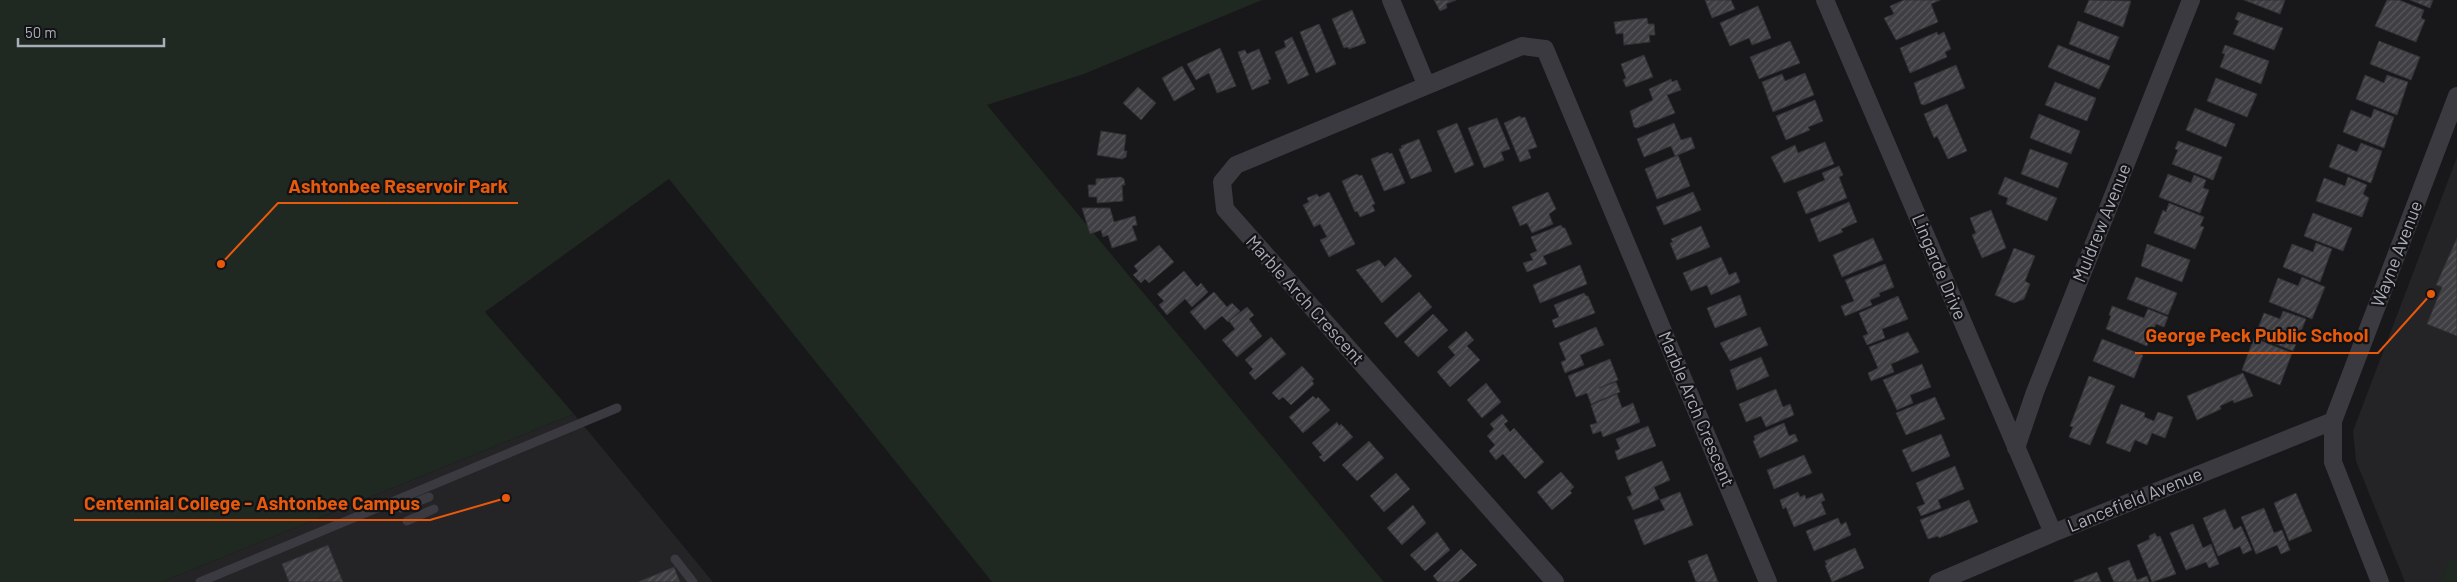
<svg xmlns="http://www.w3.org/2000/svg" width="2457" height="582" font-family="Barlow,sans-serif">
  <style>
    .built { fill: #242326 }
    .green { fill: #1f2821 }
    .building { fill: url(#building-hatch); stroke: #323135 }
    .lines { fill: none; stroke-linecap: round; stroke-linejoin: round }
    .lane { stroke: #3a3a40; stroke-width: 9 }
    .street { stroke: #3a3a40; stroke-width: 18 }
    .labels { text-anchor: middle; stroke-width: 4.5; stroke-linejoin: round; paint-order: stroke }
    .street-label { font-size: 18px; fill: #a9acb9; stroke: #131214 }
    .leader { fill: none; stroke: #e8590c; stroke-width: 2 }
    .callout-dot { fill: #e8590c; stroke: #131214; stroke-width: 2 }
    .callout-label { font-size: 19px; text-anchor: middle; font-weight: bold; fill: #e8590c; stroke: #131214; stroke-width: 4.5; stroke-linejoin: round; paint-order: stroke }
  </style>
  <defs>
    <pattern id="building-hatch" width="6" height="6" patternUnits="userSpaceOnUse" patternTransform="scale(1.25)"><rect width="6" height="6" fill="#3f3f43"/><path d="M-1 1l2-2M0 6l6-6M5 7l2-2" fill="none" stroke="#58585c"/></pattern>
  </defs>
  <rect width="100%" height="100%" fill="#181719"/>
  <path class="built" d="M2457,157V582H2405L2356,461L2353,431Z
    M574,414L713,582H162Z"/>
  <path class="green" d="M0,0H1262L1084,74L987,105L1384,582H992L669,179L485,312L574,414L162,582H0Z
    M2451,557L2457,559V582H2441Z"/>
  <path class="building" d="M1434,0H1456L1446,4L1447,8L1440,11Z
    M1705,0H1731L1735,9L1712,18Z
    M1904,0H1940L1931,4L1938,22L1896,40L1884,18L1894,14L1890,6Z
    M2089,0L2131,1L2123,27L2084,12Z
    M2244,0H2285L2280,14Z
    M2387,0H2399L2424,10L2421,18L2425,20L2416,42L2375,26Z
    M2410,0H2433L2430,8Z
    M1758,6L1771,38L1752,45L1749,38L1730,46L1720,23Z
    M1352,10L1366,43L1349,49L1348,47L1344,48L1332,19Z
    M2238,12L2283,28L2274,50L2233,34L2239,21L2235,19Z
    M1647,18L1648,24H1654L1655,35H1649L1650,42L1624,45L1623,33L1616,34L1614,22Z
    M2078,21L2119,37L2109,60L2069,44Z
    M1319,24L1336,64L1316,73L1300,32Z
    M1937,32L1938,35L1944,32L1951,49L1945,52L1947,57L1910,73L1900,48Z
    M1292,37L1309,75L1288,84L1275,52L1286,47L1284,41Z
    M1790,41L1800,63L1759,79L1750,57Z
    M2379,41L2420,57L2411,80L2370,64Z
    M2058,45L2110,66L2099,89L2048,67Z
    M2225,45L2269,61L2261,84L2220,67L2225,54L2222,53Z
    M1220,48L1236,86L1217,93L1209,73L1196,80L1187,64Z
    M1259,49L1271,79L1268,80L1269,83L1252,90L1238,52L1245,50L1247,54Z
    M1644,55L1653,77L1626,87L1623,80L1626,78L1621,64Z
    M1956,65L1965,88L1924,105L1921,104L1914,83Z
    M1182,66L1195,89L1174,101L1162,78Z
    M1805,73L1814,95L1773,112L1762,82L1782,74L1785,81Z
    M2365,75L2384,83L2387,75L2408,82L2397,115L2356,99Z
    M2216,78L2257,94L2247,117L2207,101Z
    M1671,79L1672,82L1677,80L1681,90L1667,95L1675,113L1637,128L1634,127L1630,111L1653,100L1649,89Z
    M2055,82L2096,98L2087,121L2045,105Z
    M1138,87L1156,103L1141,120L1123,103Z
    M1815,100L1823,121L1808,127L1810,130L1786,140L1776,116Z
    M1947,104L1967,151L1948,159L1937,136L1934,138L1924,114Z
    M2195,108L2235,124L2226,147L2186,130Z
    M2374,109L2394,117L2384,148L2343,132L2351,110L2371,118Z
    M2039,114L2080,131L2071,154L2030,138Z
    M1520,116L1521,118L1525,117L1537,147L1528,150L1531,158L1520,162L1504,123Z
    M1497,118L1510,149L1501,152L1504,160L1484,168L1468,128Z
    M1457,123L1474,165L1455,173L1437,131Z
    M1674,123L1681,140L1691,137L1695,148L1675,156L1671,146L1644,157L1637,139Z
    M1101,131L1126,135L1124,151H1127L1126,157L1122,159L1097,155Z
    M1419,139L1432,171L1411,179L1399,149L1402,148L1401,146Z
    M2178,141L2222,157L2213,180L2172,164L2178,150L2175,149Z
    M1825,142L1834,164L1784,183L1771,157L1795,145L1798,153Z
    M2361,143L2382,151L2371,183L2329,167L2338,144L2357,152Z
    M2030,149L2068,163L2058,188L2021,174Z
    M1388,152L1389,154L1392,153L1405,183L1384,191L1371,159Z
    M1678,155L1690,186L1657,199L1645,169Z
    M1839,166L1843,175L1839,177L1847,198L1806,214L1797,192L1825,180L1822,173Z
    M1357,174L1359,176L1362,175L1375,204L1372,205L1375,211L1360,217L1357,211L1355,212L1342,181Z
    M2168,174L2191,183L2194,175L2206,180L2203,188L2209,190L2200,213L2159,197Z
    M1121,177L1124,179L1125,185H1122L1123,201L1097,203V197H1089L1088,185H1096V179Z
    M2005,177L2057,198L2047,221L2006,204L2008,198L1998,194Z
    M2348,177L2367,185L2363,194L2369,198L2362,217L2316,201L2324,178L2345,186Z
    M1329,192L1355,244L1329,257L1320,240L1327,237L1320,224L1314,227L1303,205L1309,202L1307,198L1317,194L1319,197Z
    M1548,192L1556,209L1549,214L1553,224L1532,233L1527,223L1520,226L1512,207Z
    M1693,192L1701,210L1664,225L1656,207Z
    M1849,202L1857,222L1841,229L1843,232L1819,242L1810,219Z
    M2169,203L2204,217L2200,226L2204,227L2195,249L2154,233L2163,210L2166,212Z
    M1082,208H1110L1114,222L1135,216L1137,225L1132,226L1137,240L1112,248L1108,235L1103,237L1101,230L1090,234Z
    M1991,210L2006,248L1982,258L1972,235L1976,233L1970,218Z
    M2313,213L2352,228L2343,251L2304,236Z
    M1561,225L1563,228H1565L1572,244L1543,256L1547,264L1527,272L1523,263L1533,260L1530,254L1537,251L1531,237Z
    M1701,226L1710,247L1677,260L1670,243L1673,242L1671,239Z
    M1873,238L1883,260L1842,277L1833,255Z
    M2457,238V336L2427,324L2442,287L2436,285Z
    M2316,243L2332,249L2320,282L2283,267L2292,244L2313,252Z
    M2147,244L2190,260L2182,282L2141,266Z
    M1159,245L1174,262L1149,283L1145,279L1141,283L1133,275L1138,271L1134,266Z
    M2014,248L2035,256L2025,281L2030,284L2024,299L2014,303L1995,295Z
    M1395,257L1412,276L1382,303L1356,270L1379,260L1385,267Z
    M1721,257L1729,275L1736,272L1740,282L1711,295L1707,285L1691,291L1683,273Z
    M1885,264L1894,287L1879,293L1880,296L1870,300L1872,305L1845,316L1841,306L1854,301L1845,280Z
    M1580,265L1587,284L1540,303L1533,285Z
    M1184,271L1197,287L1201,283L1208,292L1192,307L1185,299L1167,315L1159,305L1164,301L1157,294Z
    M2136,277L2177,293L2168,315L2127,299Z
    M2302,277L2325,287L2312,319L2269,302L2278,278L2298,286Z
    M1214,292L1227,307L1232,303L1240,311L1228,322L1222,316L1205,330L1190,312Z
    M1419,292L1432,307L1397,338L1384,323Z
    M1584,293L1586,296H1588L1595,313L1555,328L1552,320L1559,317L1554,305Z
    M1740,295L1747,315L1715,328L1707,308Z
    M1898,296L1908,319L1882,329L1885,338L1867,345L1863,336L1868,334L1859,313Z
    M2112,306L2144,318L2148,309L2168,317L2164,327L2156,324L2147,346L2106,329L2111,316L2109,315Z
    M1247,307L1254,315L1249,319L1262,336L1237,357L1222,340L1235,329L1229,321Z
    M2283,311L2306,319L2293,351L2255,336L2264,313L2280,319Z
    M1433,314L1448,330L1418,357L1404,342Z
    M1596,327L1604,345L1580,355L1584,365L1565,373L1561,362L1566,360L1559,343Z
    M1760,327L1768,345L1730,361L1720,343Z
    M1466,331L1474,340L1467,346L1480,360L1450,387L1437,372L1455,355L1448,347Z
    M1908,332L1919,352L1891,364L1894,372L1871,381L1868,373L1878,368L1869,347Z
    M1271,337L1286,354L1255,380L1249,373L1253,369L1245,360Z
    M2254,338L2292,353L2280,385L2242,370Z
    M2102,339L2143,355L2134,378L2093,361Z
    M1761,357L1769,376L1737,390L1730,370Z
    M1610,359L1618,380L1599,388L1616,382L1620,392L1591,404L1587,393L1576,397L1568,376Z
    M1922,364L1931,387L1910,395L1913,403L1897,410L1883,380Z
    M1302,366L1314,379L1312,381L1314,384L1291,405L1283,397L1279,400L1272,393Z
    M2243,373L2253,396L2234,403L2233,400L2220,406L2221,409L2197,420L2187,396Z
    M2089,376L2115,386L2090,445L2069,437L2073,427L2070,426Z
    M1486,383L1501,402L1482,418L1467,400Z
    M1776,389L1783,407L1790,404L1794,415L1766,427L1761,416L1746,422L1739,404Z
    M1617,394L1622,408L1633,403L1640,422L1603,437L1601,431L1593,434L1590,425L1597,423L1591,405Z
    M1313,396L1316,399L1318,397L1330,410L1303,433L1289,417Z
    M1935,397L1945,419L1906,435L1896,413Z
    M2121,404L2145,413L2144,417L2154,421L2158,412L2173,417L2165,438L2152,433L2147,445L2135,440L2130,452L2106,443Z
    M1502,414L1508,421L1504,424L1510,432L1514,428L1544,462L1525,479L1503,454L1496,460L1489,451L1495,445L1487,436L1494,429L1490,424Z
    M1337,422L1339,426L1341,424L1353,437L1324,462L1319,457L1322,455L1312,443Z
    M1784,423L1789,436L1795,434L1798,441L1760,458L1753,441L1755,440L1754,436Z
    M1648,426L1656,446L1618,460L1615,451L1620,449L1616,439Z
    M1941,434L1950,456L1912,472L1902,450Z
    M1369,441L1384,458L1357,481L1342,465Z
    M1804,455L1812,473L1774,489L1767,470Z
    M1662,461L1670,480L1654,487L1659,499L1633,510L1627,497L1632,495L1625,477Z
    M1955,466L1964,489L1938,500L1941,508L1921,516L1917,507L1925,504L1916,483Z
    M1561,472L1574,487L1570,491L1572,493L1552,510L1537,492Z
    M1396,473L1410,489L1384,512L1370,496Z
    M1680,492L1693,525L1644,545L1634,520L1665,510L1660,500Z
    M1798,492L1800,497L1805,495L1806,499L1822,493L1825,500L1821,502L1826,514L1794,527L1786,507L1783,509L1780,500Z
    M2296,493L2312,531L2289,541L2274,503Z
    M1969,500L1978,522L1939,538L1938,536L1928,539L1920,520Z
    M1413,505L1426,523L1402,545L1387,528Z
    M2264,508L2274,533L2282,530L2290,550L2281,554L2277,545L2256,554L2241,517Z
    M2225,509L2234,530L2241,526L2252,550L2243,554L2240,546L2218,556L2203,518Z
    M1838,518L1841,525L1846,522L1851,535L1814,551L1806,531Z
    M2193,524L2203,548L2211,544L2219,564L2209,568L2206,562L2186,570L2170,533Z
    M1437,532L1450,550L1425,571L1410,555Z
    M2155,533L2157,537L2160,536L2176,574L2152,582L2137,545L2150,539L2149,536Z
    M328,545L343,582H289L282,564Z
    M1855,548L1864,568L1832,582L1825,565H1827L1825,561Z
    M1461,549L1477,565L1458,582H1438L1433,576Z
    M1707,554L1711,564L1718,582H1696L1688,561Z
    M2129,560L2137,580L2147,576L2149,582H2114L2108,568Z
    M674,567L680,582H638Z
    M2097,572L2101,582H2074V581Z"/>
  <g class="lines">
    <path class="lane" d="M401,508L429,497
      M407,521L434,509
      M675,559L693,582
      M200,582L617,408"/>
    <path class="street" d="M1391,0L1426,84
      M1825,0L2053,533
      M2016,448L2035,392L2191,0
      M1555,582L1225,209L1222,182L1236,165L1522,46L1545,49L1768,582
      M1938,582L2053,533L2333,421
      M2380,582L2333,462V421L2457,96"/>
  </g>
  <g class="labels">
    <g class="street-label">
      <text transform="translate(2102 223) rotate(-68)" y="6">Muldrew Avenue</text>
      <text transform="translate(2397 254) rotate(-69)" y="6">Wayne Avenue</text>
      <text transform="translate(1939 267) rotate(67)" y="6">Lingarde Drive</text>
      <text transform="translate(1305 300) rotate(48)" y="6">Marble Arch Crescent</text>
      <text transform="translate(1696 409) rotate(67)" y="6">Marble Arch Crescent</text>
      <text transform="translate(2135 500) rotate(-22)" y="6">Lancefield Avenue</text>
    </g>
  </g>
  <path class="leader" d="M221 264L278 203H518M2431 294L2378 353H2135M506 498L430 520H74"/>
  <g class="callout-dot">
    <circle cx="221" cy="264" r="5"/>
    <circle cx="2431" cy="294" r="5"/>
    <circle cx="506" cy="498" r="5"/>
  </g>
  <g class="callout-label">
    <text x="398" y="193">Ashtonbee Reservoir Park</text>
    <text x="2257" y="342">George Peck Public School</text>
    <text x="252" y="510">Centennial College - Ashtonbee Campus</text>
  </g>
  <path d="M18 38v8h146v-8" fill="none" stroke="#a9acb9" stroke-width="2.5"/>
  <text x="25" y="38" font-size="15" fill="#a9acb9" stroke="#131214" stroke-width="4" paint-order="stroke">50 m</text>
</svg>
